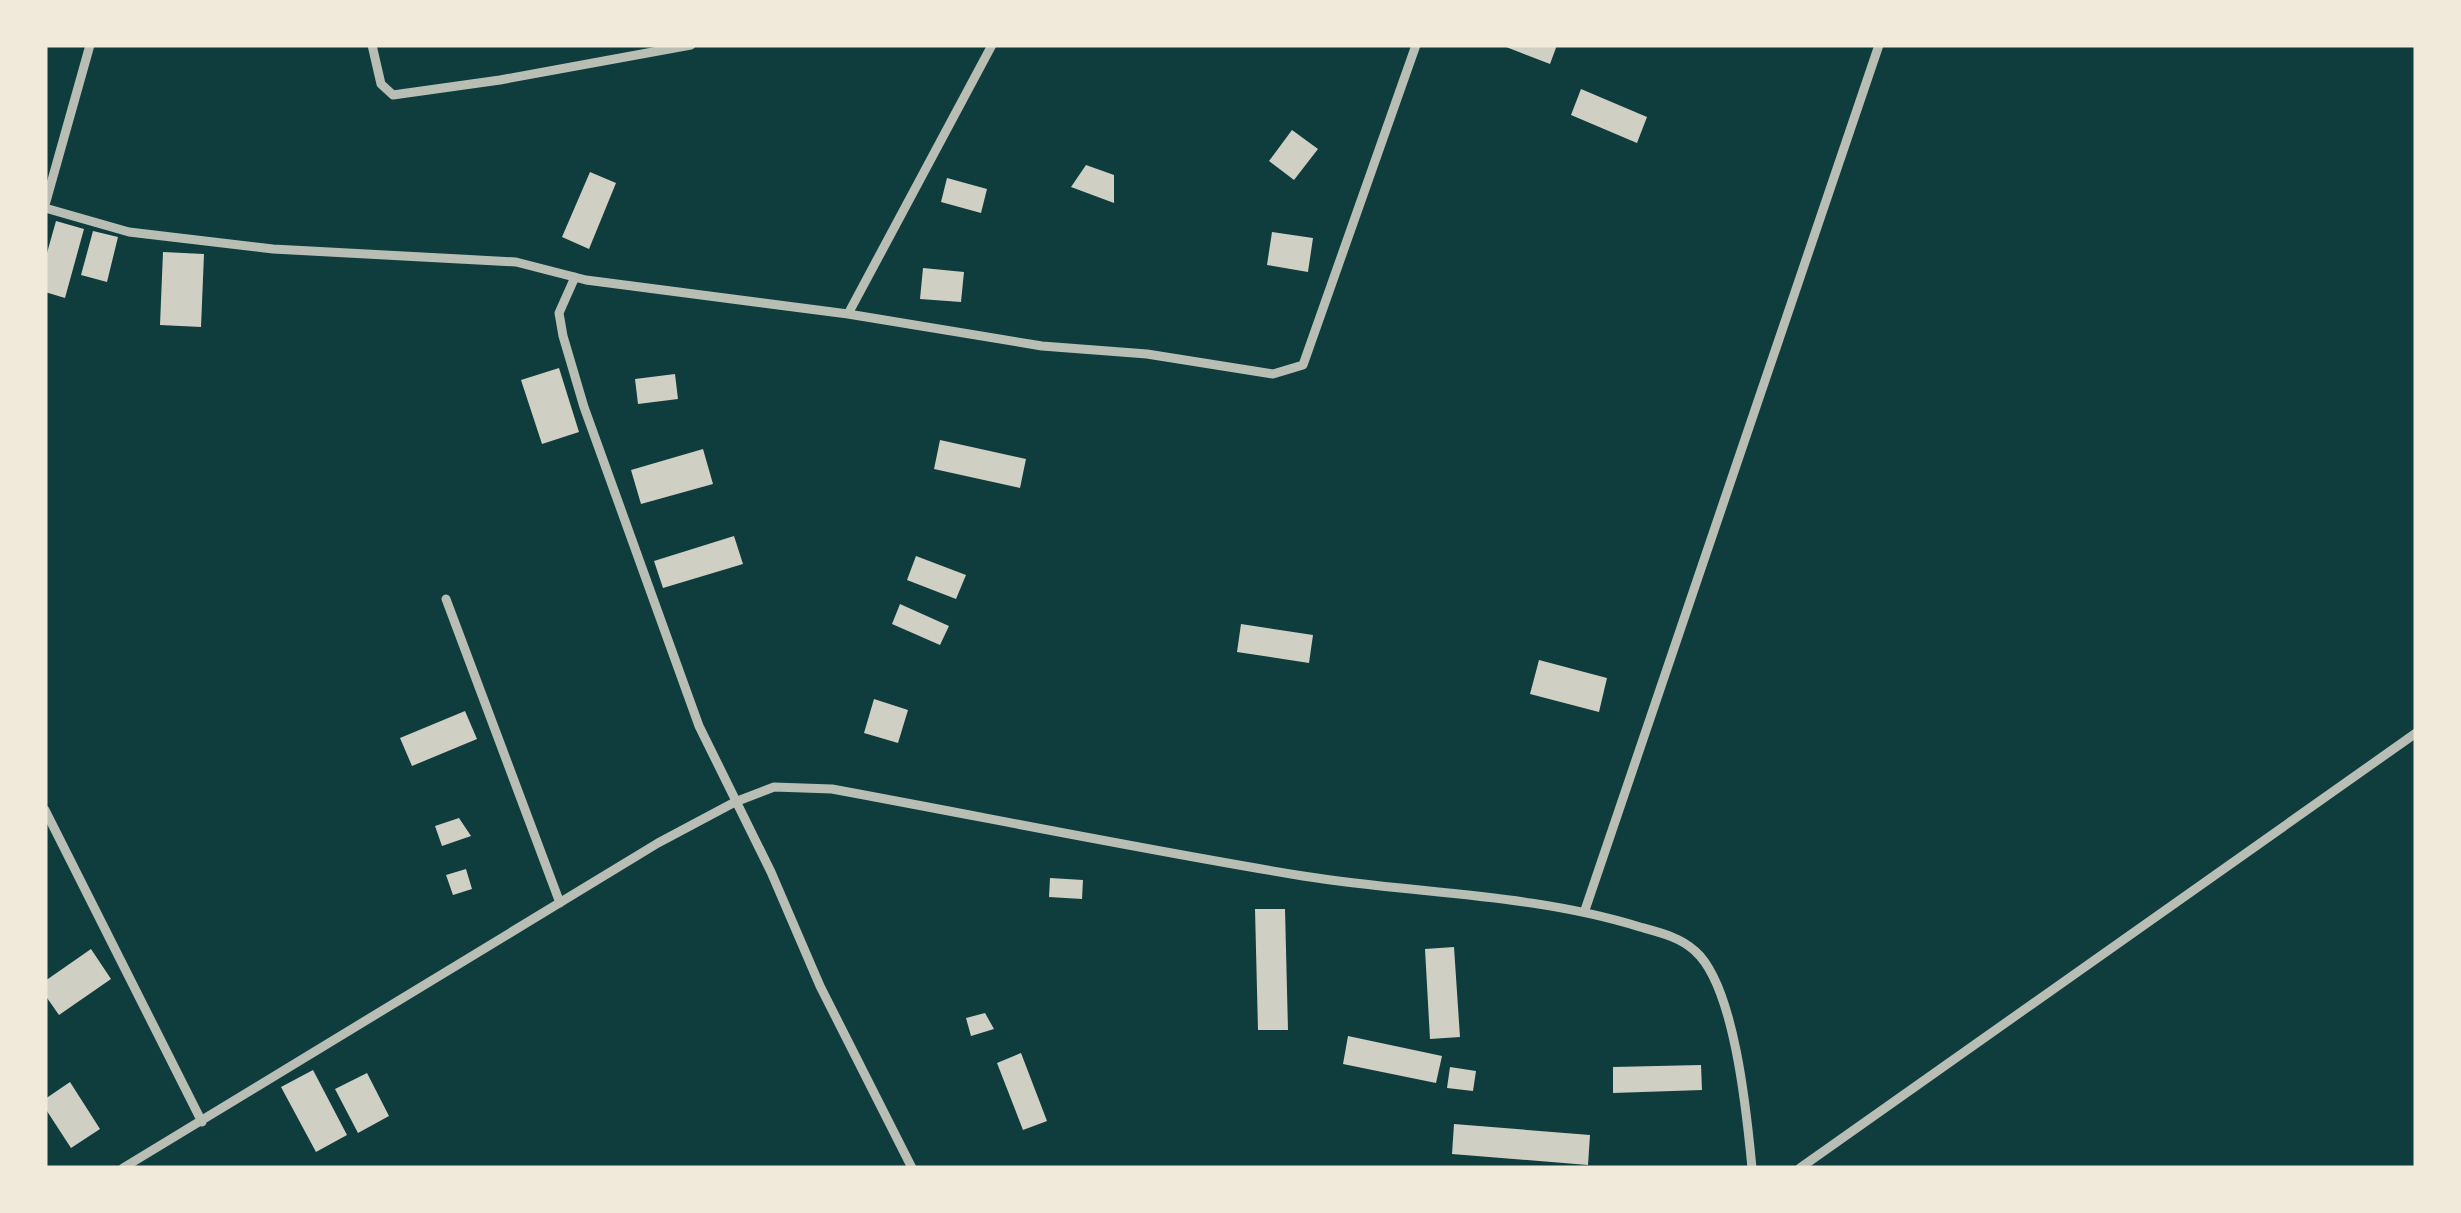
<svg xmlns="http://www.w3.org/2000/svg" width="2461" height="1213" font-family="'Archivo Narrow',sans-serif">
  <style>
    .building { fill: #cfcfc3 }
    .lines { fill: none; stroke-linecap: round; stroke-linejoin: round }
    .minor { stroke: #b8beb3; stroke-width: 9 }
  </style>
  <rect width="100%" height="100%" fill="#0f3d3e"/>
  <path class="building" d="M1501,45H1557L1550,64Z
    M1581,89L1647,117L1637,143L1571,115Z
    M1292,130L1318,149L1294,180L1269,161Z
    M1086,165L1114,175V203L1071,187Z
    M590,172L616,183L589,249L562,237Z
    M947,178L987,189L981,213L941,202Z
    M56,221L84,229L65,298L45,292V260Z
    M93,231L118,237L107,282L81,275Z
    M1272,232L1313,238L1308,272L1267,265Z
    M163,252L204,254L201,327L160,325Z
    M923,268L964,272L961,302L920,299Z
    M559,368L579,432L542,444L521,380Z
    M675,374L678,399L638,404L635,379Z
    M940,440L1026,459L1020,488L934,469Z
    M703,449L713,484L641,504L631,470Z
    M734,536L743,564L663,588L654,561Z
    M916,556L966,575L956,599L907,580Z
    M900,604L949,626L940,645L892,624Z
    M1241,624L1313,635L1309,663L1237,652Z
    M1539,660L1607,678L1599,712L1530,694Z
    M874,699L908,710L898,743L864,733Z
    M465,711L477,739L412,766L400,738Z
    M459,818L471,836L442,846L435,826Z
    M466,869L472,889L453,895L446,875Z
    M1050,878L1083,880L1082,899L1049,897Z
    M1255,909H1285L1288,1030H1258Z
    M1454,947L1460,1037L1430,1039L1425,949Z
    M91,949L111,979L59,1015L45,995V981Z
    M985,1013L994,1029L971,1036L966,1018Z
    M1348,1036L1442,1056L1436,1083L1343,1064Z
    M1021,1053L1047,1121L1023,1130L997,1063Z
    M1701,1065L1702,1090L1613,1093V1067Z
    M1450,1067L1476,1071L1473,1091L1447,1088Z
    M313,1070L347,1135L316,1152L281,1087Z
    M367,1073L389,1116L358,1133L335,1089Z
    M70,1082L100,1129L71,1148L45,1108V1099Z
    M1454,1124L1590,1135L1588,1165L1452,1154Z"/>
  <g class="lines">
    <path class="minor" d="M372,45L381,84L393,95L500,80L691,45
      M45,205L90,45
      M45,208L129,232L273,249L516,262L586,280L848,314L992,45
      M575,277L559,313L563,336L584,407L699,726L771,872L820,986L912,1168
      M848,314L1042,346L1147,354L1273,374L1303,365L1416,45
      M446,599L560,903
      M45,810L202,1122
      M1585,910L1879,45
      M123,1168L658,843L735,802L774,787L832,789C989,818 1145,850 1303,876C1415,894 1531,893 1640,927C1658,932 1680,937 1695,951C1735,986 1747,1116 1752,1168
      M1800,1168L2416,733"/>
  </g>
  <rect width="2461" height="1213" fill="none" stroke="#f1e9da" stroke-width="95"/>
</svg>
